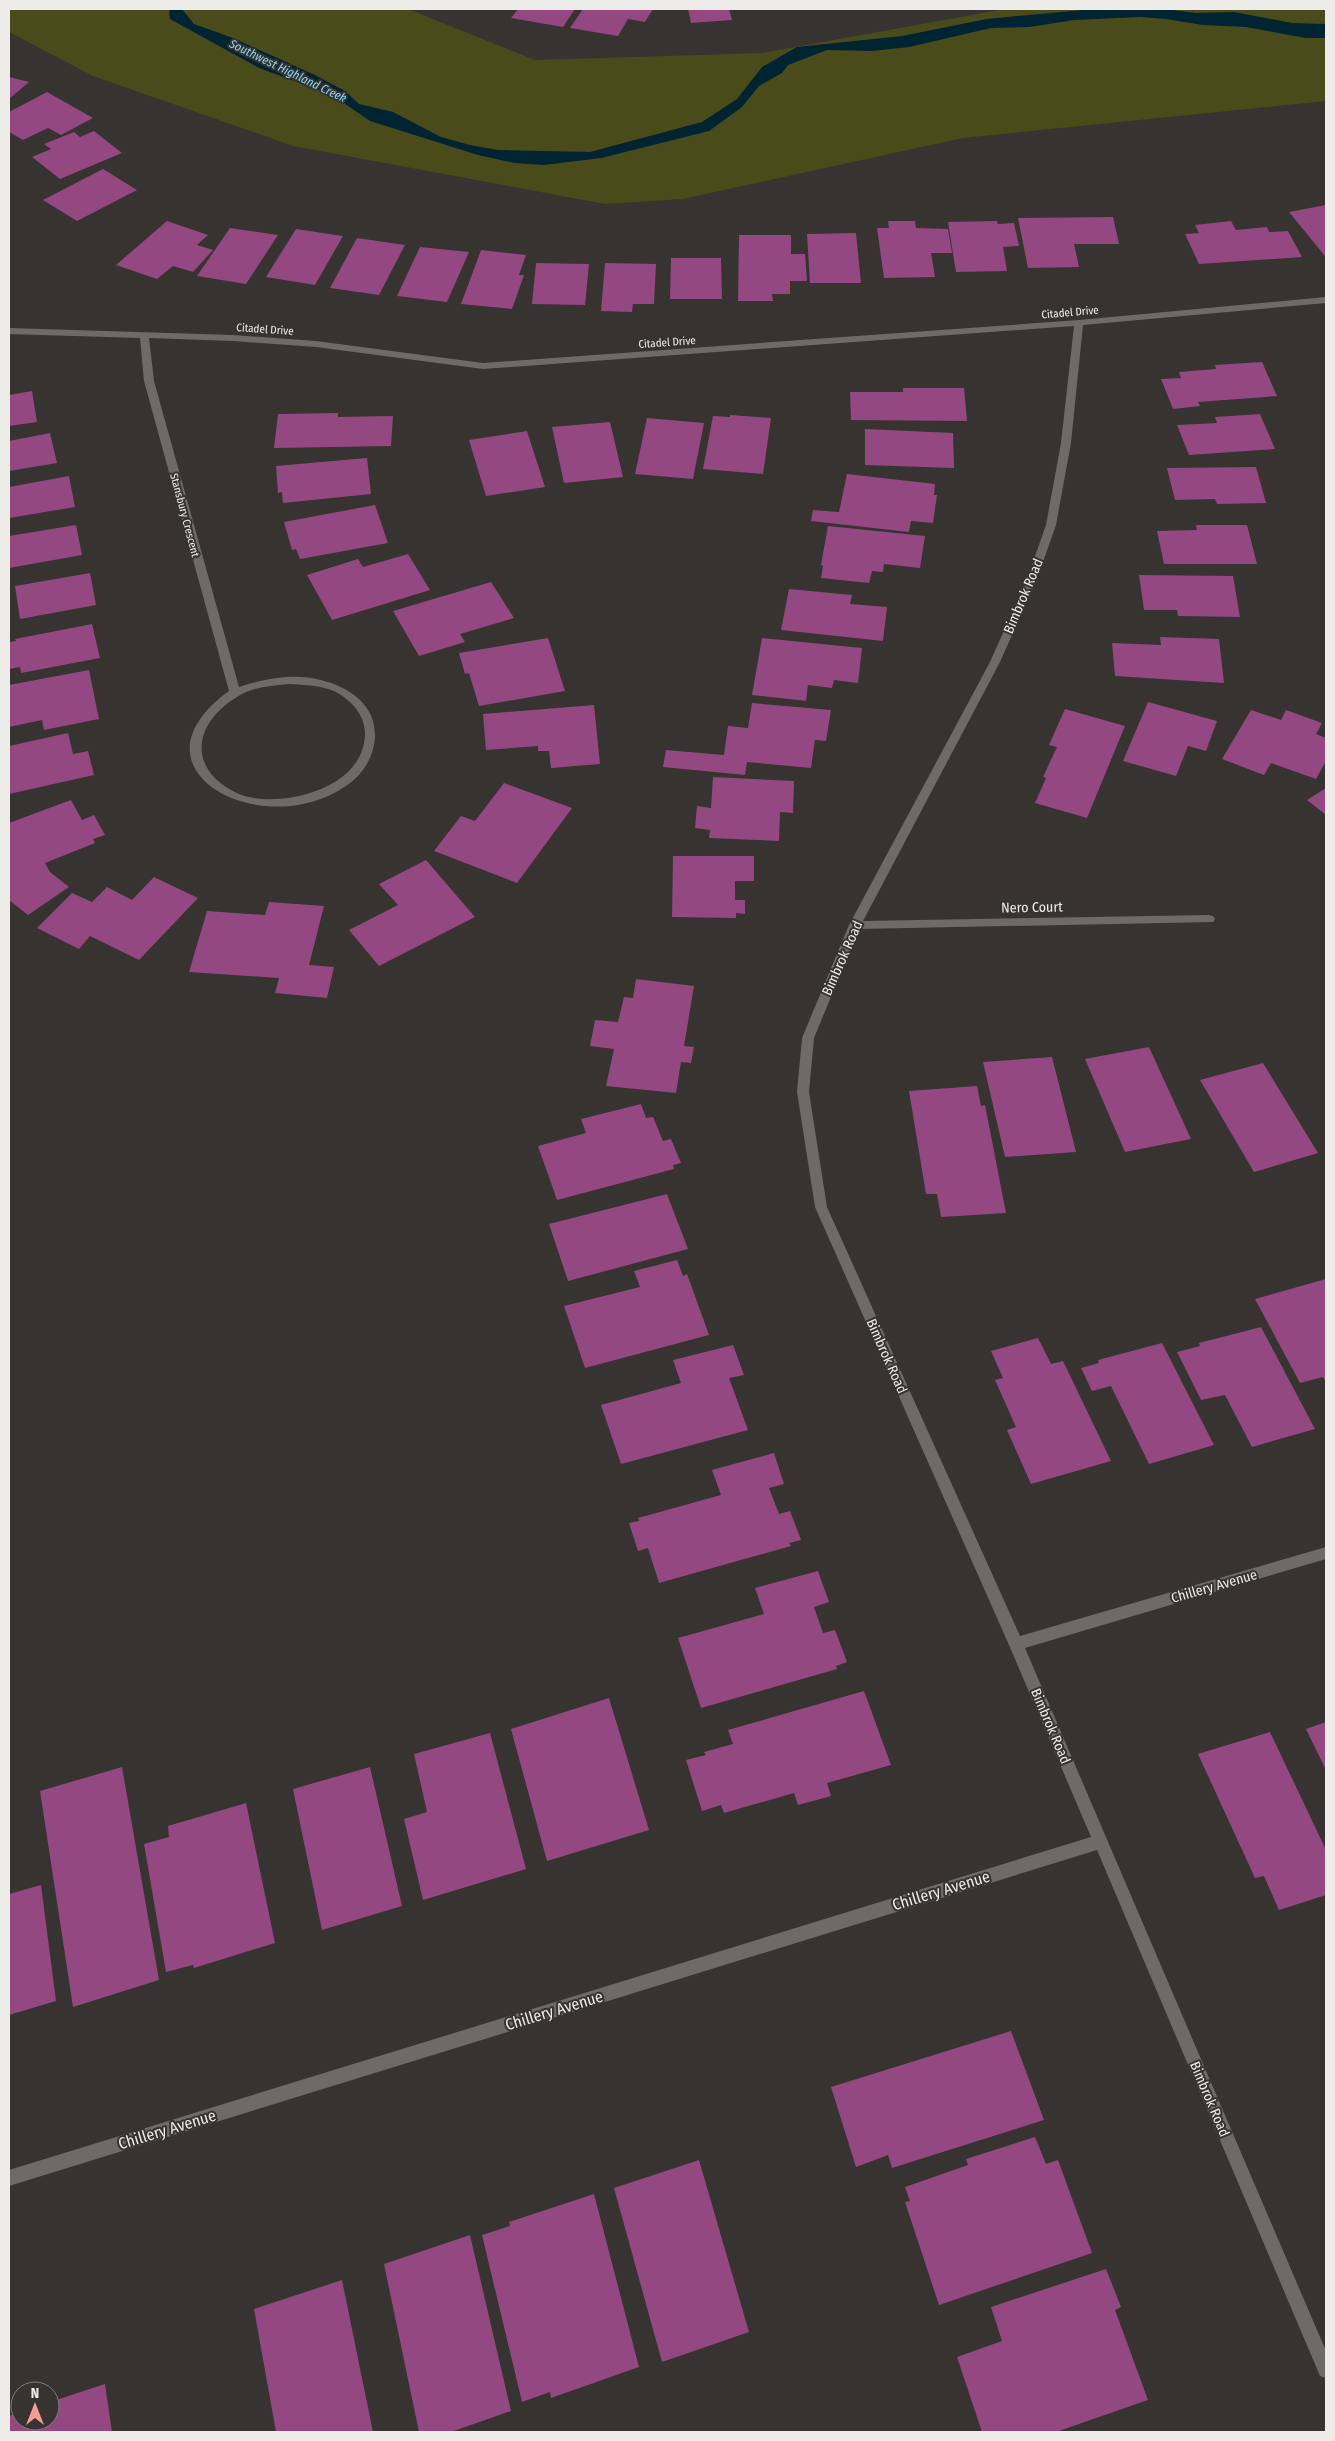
<svg xmlns="http://www.w3.org/2000/svg" width="1335" height="2441" font-family="'Fira Sans Condensed',sans-serif">
  <style>
    .green { fill: #494b1a }
    .water { fill: #002432 }
    .building { fill: #934881 }
    .lines { fill: none; stroke-linecap: round; stroke-linejoin: round }
    .minor { fill: #6d6a69; fill-rule: evenodd }
    .labels { text-anchor: middle; stroke-width: 4; stroke-linejoin: round; paint-order: stroke }
    .far-street-label { font-size: 11px; fill: #edece9; stroke: #363330 }
    .far-water-label { font-size: 12px; font-style: italic; fill: #87d7f9; stroke: #363330 }
    .street-label { font-size: 14px; fill: #edece9; stroke: #363330 }
    .near-street-label { font-size: 16px; fill: #edece9; stroke: #363330 }
  </style>
  <rect width="100%" height="100%" fill="#363330"/>
  <path class="green" d="M9,9H408L535,60L762,53L1005,9H1326V101L963,138L683,199L605,204L293,146L93,76L9,32Z"/>
  <path class="water" d="M169,9H182L194,24L233,38L315,75L345,91L359,104L393,112L441,137L470,145L498,150L590,152L702,122L737,99L762,67L797,47L902,36L987,19L1094,9H1165L1196,13L1234,12L1292,23L1326,24V38H1306L1246,27L1203,25L1166,19L1140,17L1074,20L1029,27L991,28L909,47L872,51L827,50L788,65L782,73L759,86L742,107L709,131L601,158L544,165L515,163L478,155L370,121L332,95L259,68L170,19Z"/>
  <path class="building" d="M518,9H575L563,27L511,18Z
    M583,9H653L645,22L628,19L618,36L570,28Z
    M688,9H729L732,20L691,23Z
    M9,77L29,82L9,99Z
    M47,92L93,118L61,135L48,128L23,140L9,132V112Z
    M94,131L122,153L60,179L32,157L51,149L44,144L74,132L80,137Z
    M103,169L137,190L77,221L43,200Z
    M1326,205V256H1325L1289,212Z
    M1113,217L1119,244H1074L1079,267L1028,268L1018,218Z
    M167,221L208,235L197,245L213,250L193,272L173,266L157,279L116,265Z
    M888,221H915L916,228L948,229L952,253H931L935,277L884,278L877,228H889Z
    M997,221L998,224L1014,223L1019,246L1003,247L1007,271L956,272L948,222Z
    M1231,221L1236,230L1267,227L1269,232L1288,231L1302,257L1199,264L1185,234L1199,233L1195,225Z
    M230,228L278,235L246,284L197,276Z
    M296,229L343,236L315,285L266,277Z
    M856,233L861,283H810L807,234Z
    M739,235H791V254H805L807,281H790V294H772L773,301H738Z
    M357,238L405,245L379,295L330,288Z
    M420,247L469,252L447,302L397,296Z
    M481,250L526,255L519,275H524L512,309L461,304Z
    M671,258H721L722,299H670Z
    M536,263L589,264L585,305L532,304Z
    M605,263L656,264L654,304H633L632,312L601,311Z
    M1262,362L1277,396L1198,402L1200,406L1173,409L1161,379L1181,378L1179,372L1216,369L1215,365Z
    M903,388H964L967,421L851,420L850,392H903Z
    M32,391L37,422L9,426V395Z
    M338,413V417L393,416L391,446L274,448L278,414Z
    M1260,414L1275,449L1189,455L1177,425L1217,423L1215,417Z
    M730,415L771,418L763,474L703,469L713,416L730,417Z
    M647,418L704,423L693,479L635,474Z
    M610,422L623,477L564,483L552,427Z
    M865,429L953,433L954,468L865,465Z
    M527,431L545,487L486,496L469,440Z
    M50,433L57,463L9,471V441Z
    M367,458L371,494L283,503L282,492L278,493L276,466Z
    M1256,467L1266,503L1217,504L1215,499L1175,500L1167,468Z
    M847,474L935,484L934,495H937L933,523L911,521L909,532L811,521L813,510L839,512Z
    M69,476L75,507L9,518V487Z
    M375,505L388,543L300,559L296,549L292,550L284,522Z
    M76,525L82,555L9,568V536Z
    M1196,525H1247L1257,564H1164L1157,531L1197,530Z
    M828,526L925,536L920,568L884,564L883,572L872,571L869,583L821,578L823,566L821,565Z
    M408,554L430,590L332,620L307,575L358,559L363,567Z
    M90,573L96,605L20,619L15,586Z
    M1139,575L1233,576L1240,617L1178,616L1177,610H1144Z
    M491,582L514,618L460,634L465,642L419,656L393,611Z
    M789,589L852,595L850,604L887,607L883,641L781,630Z
    M92,624L100,658L21,673L20,667L9,669V642L16,641L15,639Z
    M1160,637L1219,639L1224,683L1115,676L1112,643L1161,645Z
    M548,638L565,691L479,706L469,673L465,674L459,653Z
    M762,638L862,648L858,683L834,680L832,688L808,685L806,701L752,695Z
    M89,670L99,719L44,730L42,720L9,727V685Z
    M1148,702L1217,721L1206,751L1188,746L1176,776L1123,761Z
    M752,703L831,710L826,741L815,740L811,768L747,762L745,775L663,767L666,750L724,755L728,726L748,728Z
    M594,705L600,764L551,768L549,751H538V746L486,750L483,714Z
    M1065,709L1125,726L1087,818L1035,803L1046,778L1043,777L1057,747L1049,745Z
    M1251,710L1281,720L1286,710L1322,723L1316,734L1326,738V761L1316,779L1271,763L1264,775L1222,759Z
    M68,733L73,754L88,751L94,775L9,794V746Z
    M713,777L794,781L793,813L780,812L779,841L709,838L710,830L695,828L697,806L711,808Z
    M504,783L572,808L517,883L434,851L461,816L475,821Z
    M1326,788V815L1307,800Z
    M71,800L82,820L94,815L105,835L93,839L95,843L45,863L50,872L69,887L28,915L9,900V823Z
    M673,856H754V881H735V900H745V914L736,913V918L672,917Z
    M426,860L475,917L379,966L349,930L398,905L379,884Z
    M154,877L198,898L139,960L90,936L79,949L37,928L72,893L92,902L107,887L132,900Z
    M269,902L324,906L309,965L334,967L327,998L275,993L279,978L189,972L207,911L265,915Z
    M636,979L694,986L684,1046L694,1047L691,1063L681,1062L676,1093L606,1086L614,1049L590,1046L595,1020L618,1022L624,997L633,998Z
    M1149,1047L1191,1139L1125,1152L1085,1059Z
    M1052,1057L1076,1152L1005,1157L983,1062Z
    M1263,1063L1318,1153L1254,1172L1200,1080Z
    M977,1086L981,1106L985,1105L1006,1213L941,1217L937,1194H926L909,1091Z
    M641,1104L646,1118L653,1117L663,1141L671,1139L681,1163L673,1165L674,1169L557,1200L538,1146L586,1133L581,1119Z
    M667,1194L688,1249L568,1281L549,1224Z
    M677,1260L683,1276L687,1274L709,1335L585,1368L564,1306L640,1287L634,1271Z
    M1326,1279V1382L1323,1377L1300,1383L1255,1299Z
    M1261,1327L1315,1429L1252,1447L1225,1395L1201,1400L1177,1352L1200,1346L1199,1343Z
    M1038,1338L1051,1364L1063,1361L1111,1461L1031,1484L1007,1430L1016,1427L995,1380L1003,1378L991,1351Z
    M1162,1343L1214,1445L1149,1464L1111,1386L1092,1391L1081,1368L1099,1363L1098,1360Z
    M733,1345L744,1375L729,1378L748,1430L621,1464L601,1405L681,1383L673,1360Z
    M774,1453L784,1484L769,1488L779,1514L790,1511L801,1540L789,1543L791,1546L659,1583L648,1548L638,1551L629,1523L639,1521L638,1518L721,1495L712,1470Z
    M818,1571L829,1602L814,1607L823,1633L835,1630L847,1662L836,1666L837,1669L701,1708L678,1638L764,1614L755,1588Z
    M864,1691L891,1765L827,1783L831,1796L798,1805L794,1793L724,1813L721,1805L702,1811L686,1760L706,1755L704,1752L733,1744L728,1730Z
    M609,1698L649,1830L547,1861L511,1729Z
    M1326,1722V1770L1306,1729Z
    M1270,1732L1326,1850V1895L1279,1910L1264,1876L1255,1878L1198,1754Z
    M490,1733L526,1869L423,1900L404,1819L427,1812L414,1754Z
    M122,1767L159,1980L73,2007L40,1791Z
    M370,1767L402,1906L322,1930L293,1789Z
    M246,1803L275,1943L194,1968L193,1965L166,1972L144,1844L169,1837L168,1826Z
    M41,1885L56,2001L9,2015V1894Z
    M1011,2031L1044,2120L892,2168L888,2155L856,2167L831,2087Z
    M1035,2137L1046,2164L1058,2160L1092,2253L939,2305L905,2202L910,2201L905,2187L968,2165L966,2159Z
    M699,2160L749,2332L662,2362L614,2188Z
    M594,2194L639,2367L551,2398L550,2392L522,2402L482,2235L510,2226L509,2222Z
    M470,2235L511,2411L451,2432H419L384,2264Z
    M1106,2269L1121,2307L1115,2310L1148,2400L1056,2432H982L957,2357L1002,2341L991,2307Z
    M342,2280L373,2432H276L254,2309Z
    M105,2384L112,2432H9V2416L20,2412V2421H50V2402Z"/>
  <g class="lines">
    <path class="minor" d="M1326,297V303L1083,325L1071,443L1056,525L1037,579L1000,662L863,921L1209,915L1213,916L1215,919L1213,922L859,929L814,1038L809,1092L827,1207L1020,1636L1326,1547V1559L1025,1648L1326,2351V2378L1320,2376L1097,1850L9,2186V2170L1091,1837L1009,1645L815,1207L797,1092L802,1038L849,925L990,662L1027,579L1046,525L1061,443L1074,326L483,369L316,347L233,341L149,338L154,381L239,687C254,682 271,678 287,677C322,674 375,692 375,734C375,751 368,766 356,778C275,850 116,773 229,691L144,381L140,338L9,334V328L233,335L316,341L483,363L1079,320ZM288,684C304,685 322,685 336,692C352,701 365,715 365,734C364,774 323,793 288,798C272,800 254,800 239,794C187,771 192,724 237,697C252,687 271,686 288,684Z"/>
  </g>
  <g class="labels">
    <g class="far-street-label">
      <text transform="translate(1070 312) rotate(-5)" y="4">Citadel Drive</text>
      <text transform="translate(265 329) rotate(4)" y="4">Citadel Drive</text>
      <text transform="translate(667 342) rotate(-4)" y="4">Citadel Drive</text>
      <text transform="translate(185 515) rotate(75)" y="4">Stansbury Crescent</text>
    </g>
    <g class="far-water-label">
      <text transform="translate(288 71) rotate(26)" y="4">Southwest Highland Creek</text>
    </g>
    <g class="street-label">
      <text transform="translate(1023 596) rotate(-67)" y="5">Bimbrok Road</text>
      <text transform="translate(1032 907) rotate(-1)" y="5">Nero Court</text>
      <text transform="translate(842 958) rotate(-66)" y="5">Bimbrok Road</text>
      <text transform="translate(887 1356) rotate(66)" y="5">Bimbrok Road</text>
      <text transform="translate(1214 1586) rotate(-16)" y="5">Chillery Avenue</text>
      <text transform="translate(1051 1726) rotate(67)" y="5">Bimbrok Road</text>
      <text transform="translate(1210 2099) rotate(67)" y="5">Bimbrok Road</text>
    </g>
    <g class="near-street-label">
      <text transform="translate(941 1890) rotate(-17)" y="6">Chillery Avenue</text>
      <text transform="translate(554 2010) rotate(-17)" y="6">Chillery Avenue</text>
      <text transform="translate(167 2129) rotate(-17)" y="6">Chillery Avenue</text>
    </g>
  </g>
  <rect width="1335" height="2441" fill="none" stroke="#edece9" stroke-width="20"/>
  <g transform="translate(35 2406)"><circle r="24" fill="#363330" stroke="#7f7d7a"/>
  <path d="M0-4L9 19L0 12L-9 19Z" fill="#f59c94"/>
  <text y="-8" font-size="14" font-weight="bold" text-anchor="middle" fill="#edece9">N</text>
  </g>
</svg>
